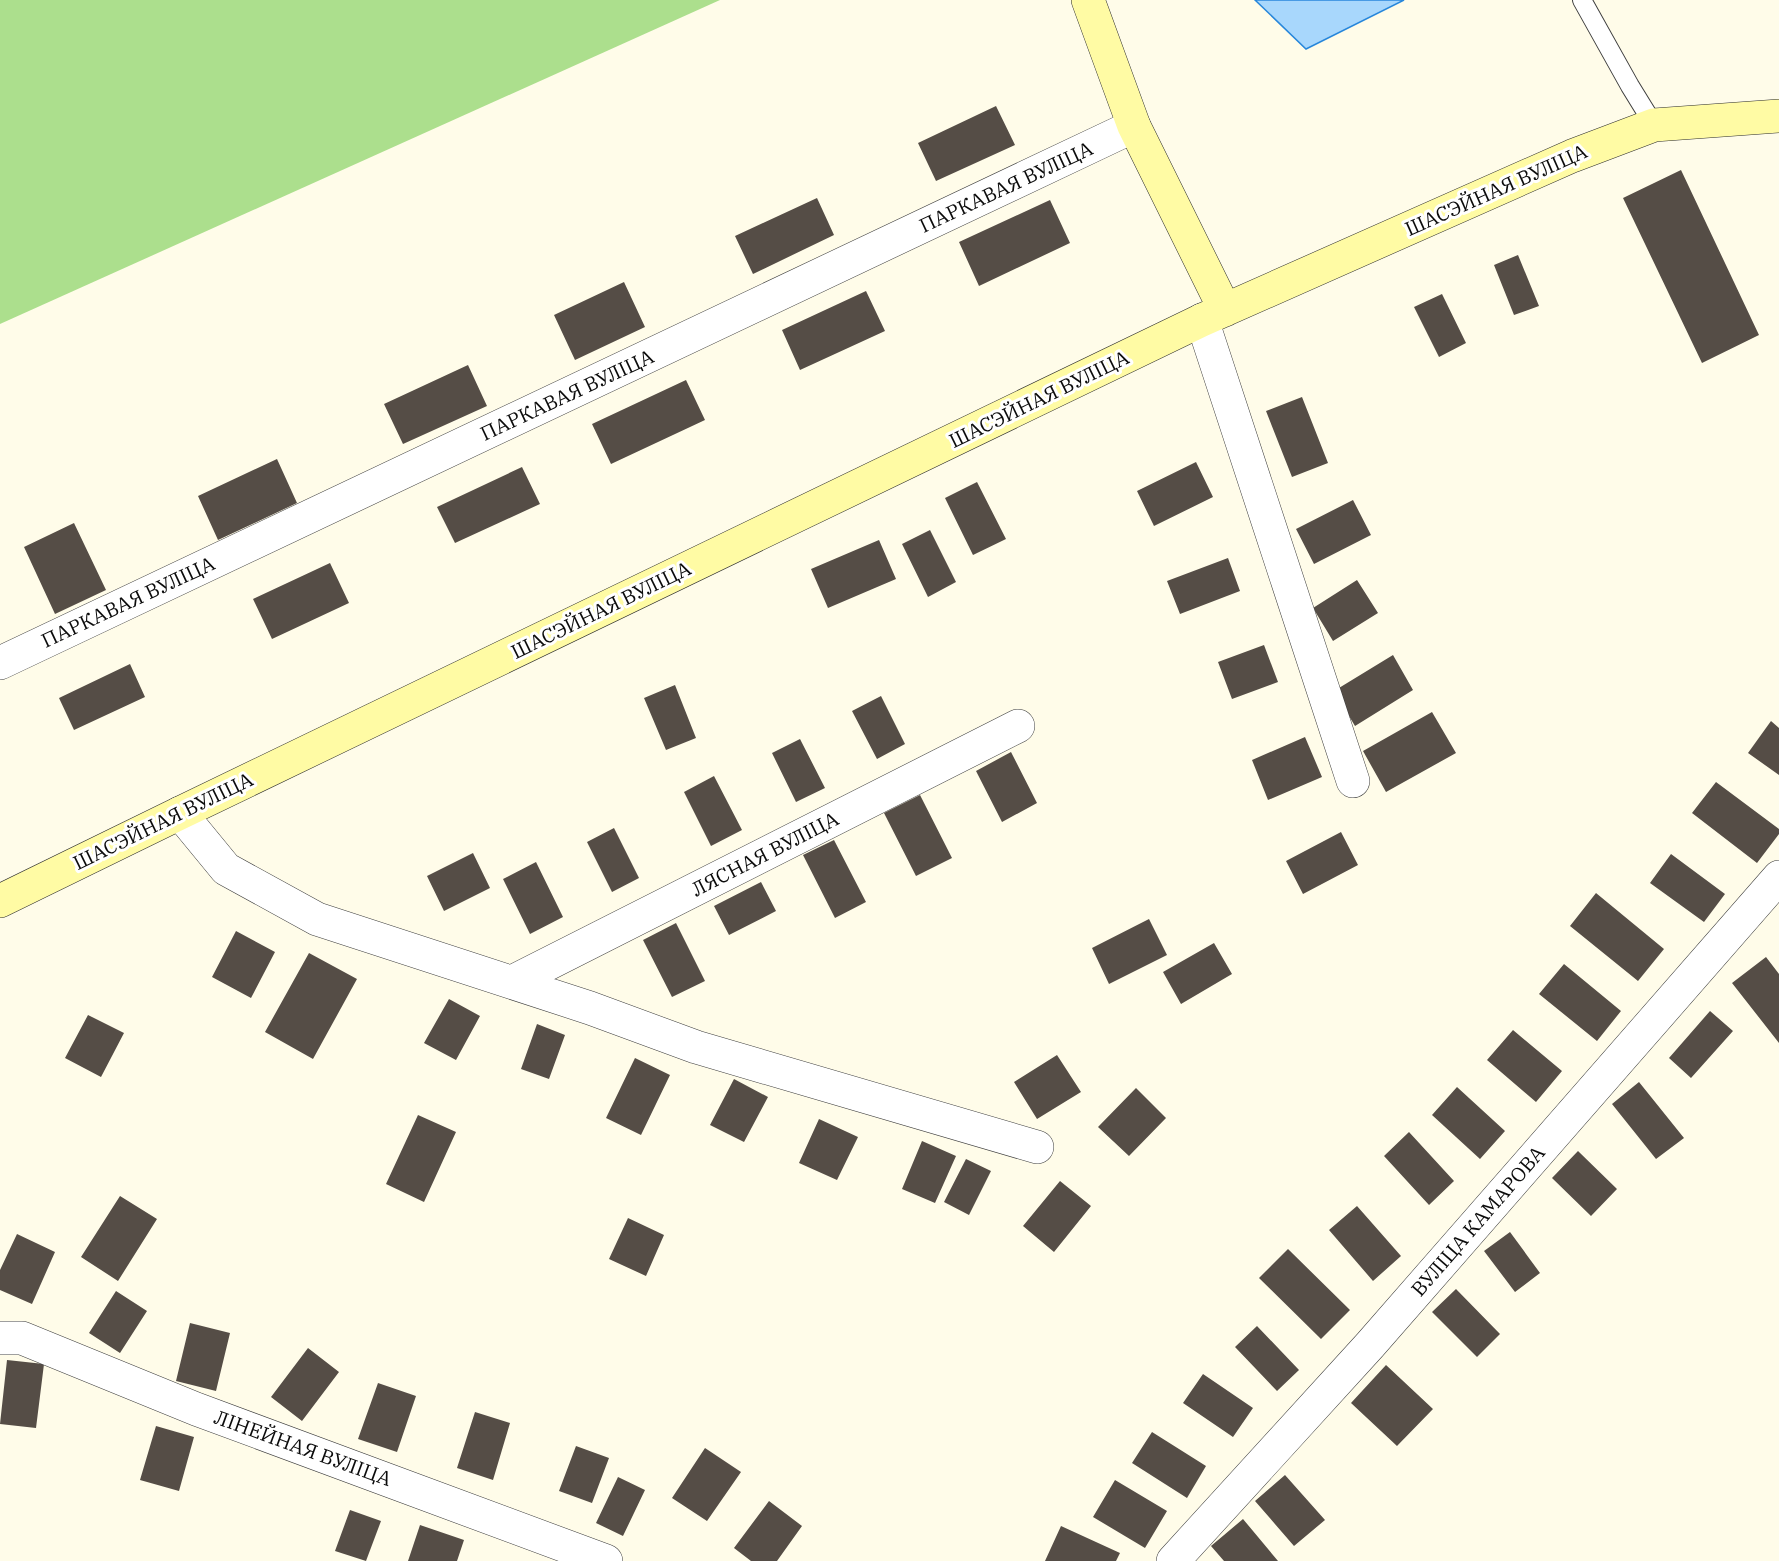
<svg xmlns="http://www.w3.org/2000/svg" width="1779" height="1561" font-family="'IBM Plex Serif',serif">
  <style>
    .forest { fill: #acdf8d }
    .water { fill: #a8d7fc; stroke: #2887db; stroke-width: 1.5 }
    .building { fill: #554d46 }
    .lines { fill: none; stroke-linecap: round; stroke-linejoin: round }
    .lane-casing { stroke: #3e3e3e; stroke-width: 20 }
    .street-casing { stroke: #3e3e3e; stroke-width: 34 }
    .secondary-casing { stroke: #2d2d2d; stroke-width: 34 }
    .lane { stroke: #fff; stroke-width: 18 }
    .street { stroke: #fff; stroke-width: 33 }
    .secondary { stroke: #fffba4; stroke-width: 33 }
    .labels { text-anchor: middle; stroke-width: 6; stroke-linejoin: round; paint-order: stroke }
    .street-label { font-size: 20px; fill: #0b0b0b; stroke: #fff }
  </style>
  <rect width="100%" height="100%" fill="#fffce9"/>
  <path class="forest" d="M0,0H720L0,324Z"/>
  <path class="water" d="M1255,0H1404L1306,49Z"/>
  <path class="building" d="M996,106L1015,145L936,181L918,143Z
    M1681,170L1759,335L1702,363L1623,198Z
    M817,198L834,235L753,274L735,236Z
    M1050,200L1070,243L979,286L959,242Z
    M1518,255L1539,306L1514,315L1494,265Z
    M624,282L645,327L575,360L554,315Z
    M866,291L885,331L800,370L782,330Z
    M1442,294L1466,343L1439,357L1414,307Z
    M468,365L487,406L403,444L384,404Z
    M686,380L705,420L611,464L592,424Z
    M1302,397L1328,463L1292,477L1266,411Z
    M277,459L297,503L218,540L198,496Z
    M1196,462L1213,497L1154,526L1137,491Z
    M522,467L540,504L455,543L437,507Z
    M977,482L1006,539L973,555L945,498Z
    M1353,500L1371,535L1314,564L1296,529Z
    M74,523L106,590L55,614L24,547Z
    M930,530L956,582L928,597L902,544Z
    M879,540L896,579L828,608L811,569Z
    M1228,558L1240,591L1180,614L1167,581Z
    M330,563L349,603L272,639L253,599Z
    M1357,580L1378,613L1333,641L1313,608Z
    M1264,645L1278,682L1232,699L1218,662Z
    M1393,655L1413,690L1355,726L1334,691Z
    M130,664L145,697L74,730L59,698Z
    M675,685L696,738L666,750L644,698Z
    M881,696L905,744L877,759L852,711Z
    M1432,712L1456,753L1386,792L1363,751Z
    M1771,721L1779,728V775L1748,753Z
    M1305,737L1322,777L1268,800L1252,760Z
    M800,739L825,788L796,802L772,753Z
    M1011,752L1037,803L1002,822L976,771Z
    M714,776L742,830L711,846L684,792Z
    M1716,782L1779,829V834L1757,863L1692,813Z
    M920,795L952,858L916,876L884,813Z
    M614,828L639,878L612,892L587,842Z
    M1341,832L1358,865L1303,894L1286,861Z
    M834,840L866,902L835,918L803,855Z
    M473,853L490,888L444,911L427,876Z
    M1671,854L1725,894L1704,922L1650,883Z
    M536,862L563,917L530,934L503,879Z
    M761,882L776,911L729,935L714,906Z
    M1596,893L1664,949L1638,981L1570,926Z
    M1149,919L1167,955L1109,984L1092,948Z
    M676,923L705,981L672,997L643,940Z
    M236,931L275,952L251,998L212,977Z
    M1214,943L1232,974L1181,1004L1163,972Z
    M309,953L357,979L313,1059L265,1032Z
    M1766,957L1779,974V1043L1732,983Z
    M1564,964L1621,1011L1597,1041L1539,994Z
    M449,999L480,1016L456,1060L424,1043Z
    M1710,1011L1733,1031L1691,1078L1669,1058Z
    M88,1015L124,1033L101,1077L65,1058Z
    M537,1024L565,1035L549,1079L521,1069Z
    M1513,1030L1562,1071L1536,1102L1487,1060Z
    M1057,1055L1081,1092L1037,1119L1014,1082Z
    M635,1058L670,1075L641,1135L606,1118Z
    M734,1079L768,1097L744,1142L710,1125Z
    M1639,1082L1684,1138L1656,1159L1612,1104Z
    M1457,1087L1505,1131L1480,1159L1432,1115Z
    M1136,1088L1166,1118L1129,1156L1098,1127Z
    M418,1115L456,1132L424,1202L386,1184Z
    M819,1119L858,1137L837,1180L799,1163Z
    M1409,1132L1454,1181L1429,1205L1384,1156Z
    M922,1141L956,1156L935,1203L902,1189Z
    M1578,1151L1617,1189L1591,1216L1552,1178Z
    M966,1159L991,1171L969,1215L944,1202Z
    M1060,1181L1091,1206L1054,1252L1023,1226Z
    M120,1196L157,1219L118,1281L81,1257Z
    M1357,1206L1401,1256L1373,1281L1329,1230Z
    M628,1218L664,1235L646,1276L609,1259Z
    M1510,1232L1540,1273L1515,1292L1484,1251Z
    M17,1234L55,1252L32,1304L0,1290V1270Z
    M1288,1249L1350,1310L1321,1339L1259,1278Z
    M1456,1289L1500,1334L1477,1357L1432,1312Z
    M116,1291L147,1311L120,1353L89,1333Z
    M190,1323L230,1333L216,1391L176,1381Z
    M1257,1326L1299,1370L1277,1391L1235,1347Z
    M308,1348L339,1372L302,1421L271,1397Z
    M7,1360L44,1364L36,1428L0,1424Z
    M1386,1365L1433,1409L1397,1446L1351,1403Z
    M1203,1374L1253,1408L1233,1437L1183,1403Z
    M378,1383L416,1396L397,1452L358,1439Z
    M475,1412L510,1423L493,1480L457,1468Z
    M156,1426L194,1437L179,1491L140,1480Z
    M1152,1432L1206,1466L1187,1498L1132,1463Z
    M576,1446L609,1458L592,1503L559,1491Z
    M705,1448L741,1472L707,1521L672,1498Z
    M1285,1475L1325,1520L1294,1546L1255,1501Z
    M618,1477L645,1490L623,1536L596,1523Z
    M1115,1480L1167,1511L1145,1548L1093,1517Z
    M769,1501L802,1526L777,1561H751L734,1548Z
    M350,1510L381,1521L366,1561L335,1551Z
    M1243,1519L1278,1561H1224L1211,1546Z
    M420,1525L464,1540L457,1561H408Z
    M1061,1526L1120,1553L1116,1561H1045Z"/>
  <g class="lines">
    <g class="lane-casing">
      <path id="lane" d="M1582,0L1630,86L1654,125"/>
    </g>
    <g class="street-casing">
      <path id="street" d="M1202,320L1353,781
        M0,663L1134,126
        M180,813L226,869L317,919L590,1008L696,1047L1037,1147
        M512,982L1018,726
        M0,1338H22L196,1409L606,1561
        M1173,1561L1370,1345L1779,877"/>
    </g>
    <g class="secondary-casing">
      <path id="secondary" d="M1088,0L1134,126L1225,310
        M0,901L180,813L1202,320L1572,156L1654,125L1779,116"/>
    </g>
    <use href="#lane" class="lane"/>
    <use href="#street" class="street"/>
    <use href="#secondary" class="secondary"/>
  </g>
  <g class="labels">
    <g class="street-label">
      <text transform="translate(1006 187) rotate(-25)" y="7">ПАРКАВАЯ ВУЛІЦА</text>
      <text transform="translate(1496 190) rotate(-24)" y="7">ШАСЭЙНАЯ ВУЛІЦА</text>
      <text transform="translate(567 395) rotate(-25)" y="7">ПАРКАВАЯ ВУЛІЦА</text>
      <text transform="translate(1039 399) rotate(-26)" y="7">ШАСЭЙНАЯ ВУЛІЦА</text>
      <text transform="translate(128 602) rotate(-25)" y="7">ПАРКАВАЯ ВУЛІЦА</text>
      <text transform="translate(601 610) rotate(-26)" y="7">ШАСЭЙНАЯ ВУЛІЦА</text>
      <text transform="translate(163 821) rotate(-26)" y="7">ШАСЭЙНАЯ ВУЛІЦА</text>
      <text transform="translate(765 854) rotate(-27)" y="7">ЛЯСНАЯ ВУЛІЦА</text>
      <text transform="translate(1478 1221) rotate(-49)" y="7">ВУЛІЦА КАМАРОВА</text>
      <text transform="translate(303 1448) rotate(20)" y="7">ЛІНЕЙНАЯ ВУЛІЦА</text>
    </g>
  </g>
</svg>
